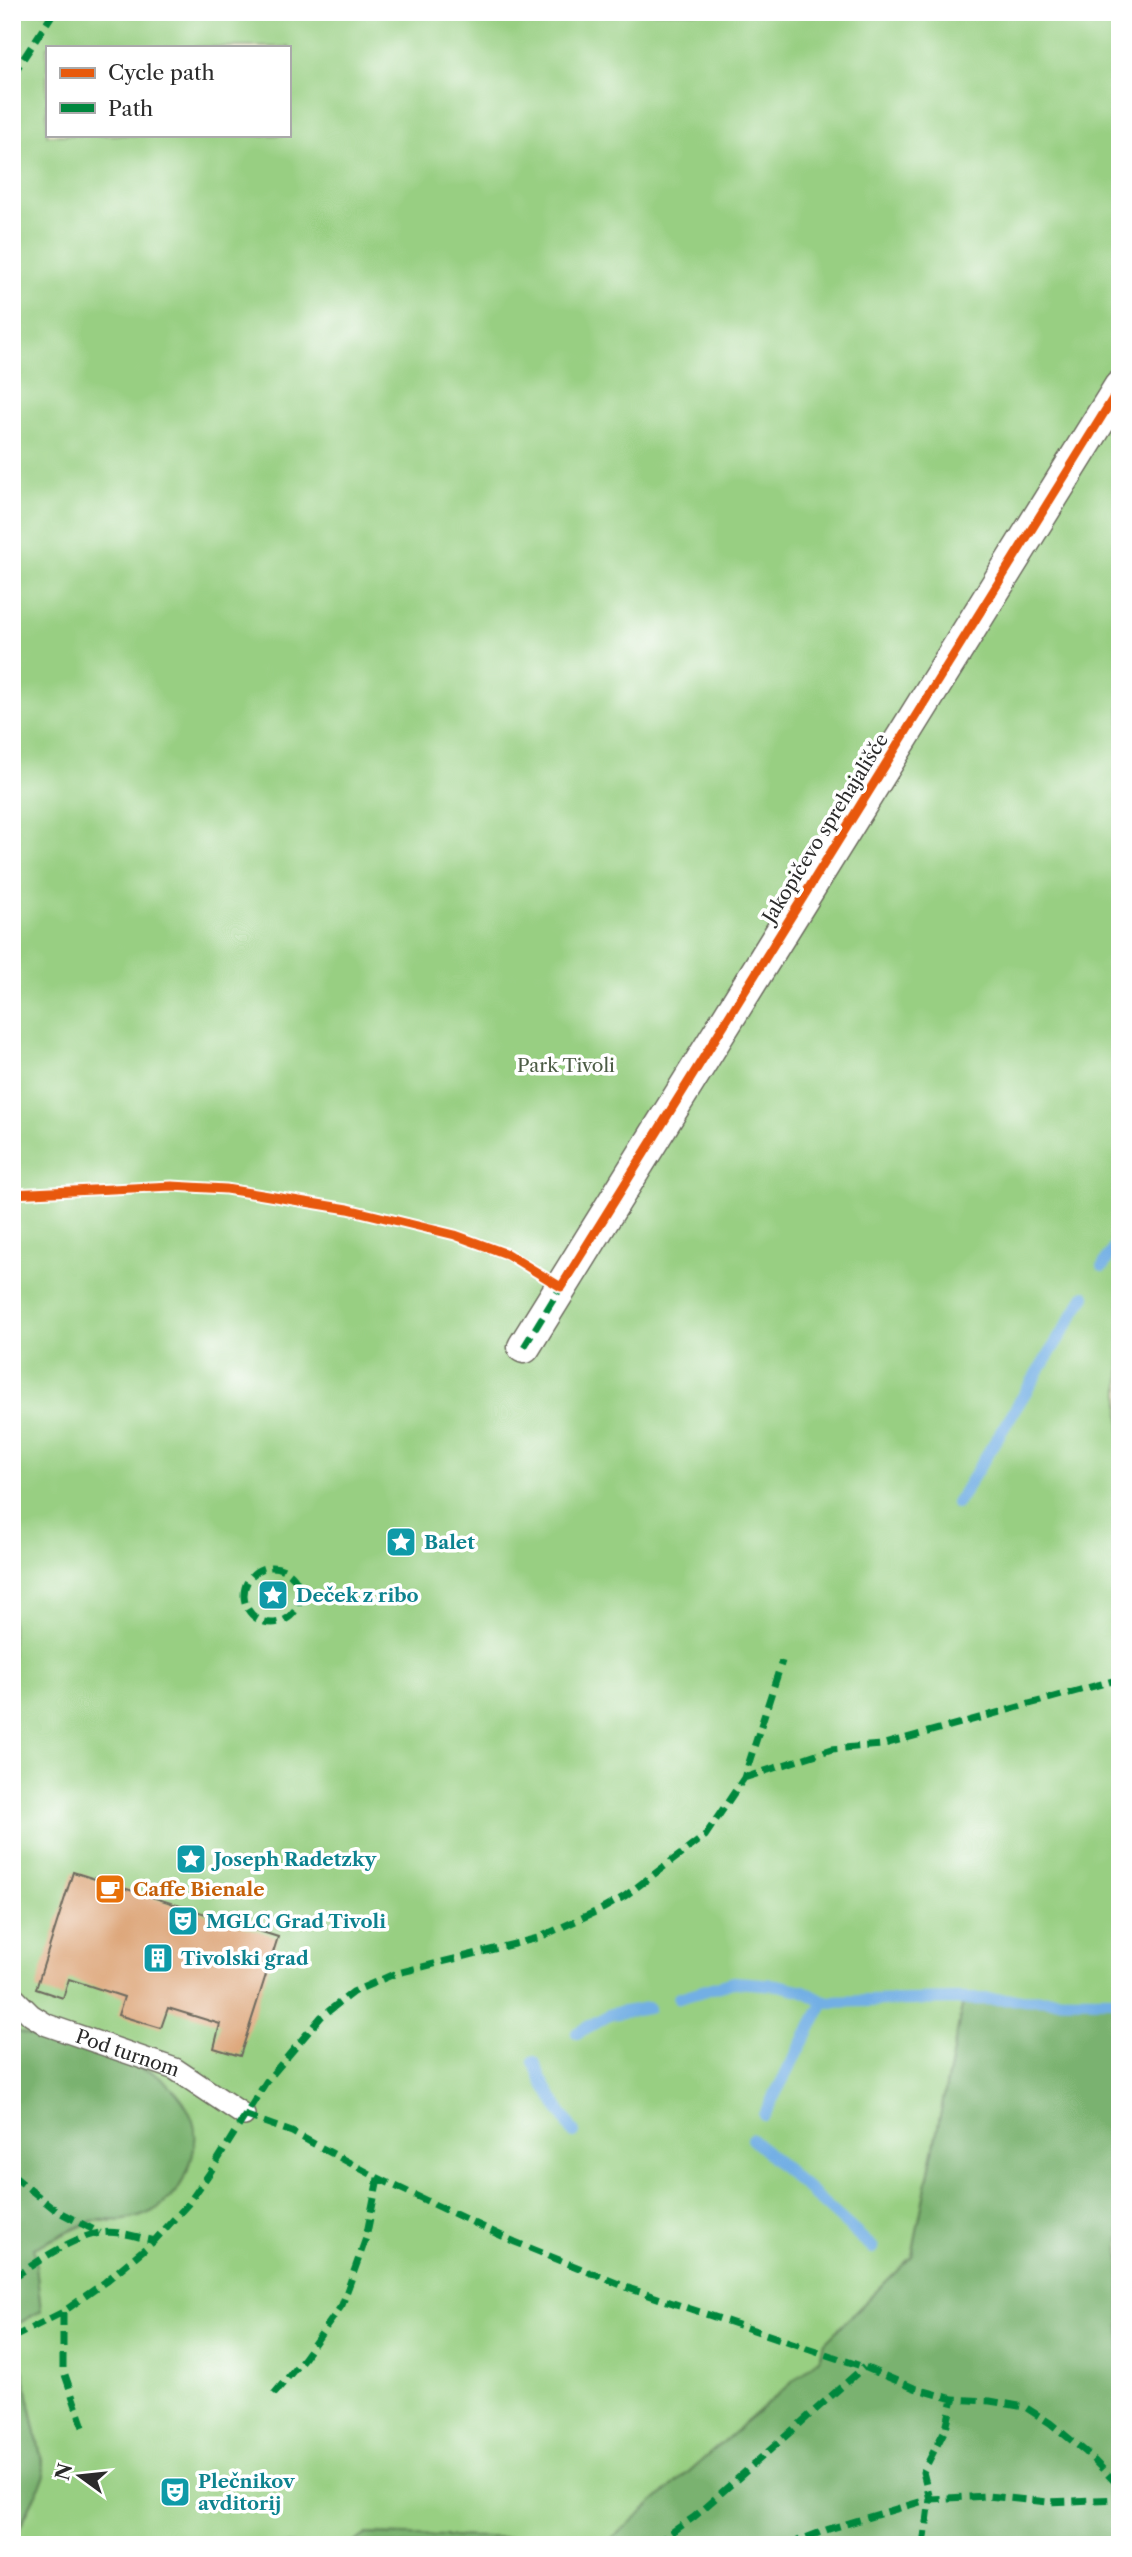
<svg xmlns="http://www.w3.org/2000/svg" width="1132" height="2557" font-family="'Libre Caslon Text',serif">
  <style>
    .green { fill: #98cf82; stroke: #627d56; stroke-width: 2; fill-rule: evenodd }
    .forest { fill: #7ab270; stroke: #526e4e; stroke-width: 2 }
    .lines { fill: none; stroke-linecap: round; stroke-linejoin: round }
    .stream { stroke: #72afe4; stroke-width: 12 }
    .building { fill: #dda679 }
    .service-casing { stroke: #6d6b5f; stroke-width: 24 }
    .pedestrian-casing { stroke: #6d6b5f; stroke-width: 35 }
    .service { stroke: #fff; stroke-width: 21 }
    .pedestrian { stroke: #fff; stroke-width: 32 }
    .quiet { stroke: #00873e; stroke-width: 7; stroke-dasharray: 14 7; stroke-linecap: butt }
    .cycleway-casing { stroke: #fff; stroke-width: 13 }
    .cycleway { stroke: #e8590c; stroke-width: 9 }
    .labels { text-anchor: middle; stroke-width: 7; stroke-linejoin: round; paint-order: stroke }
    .street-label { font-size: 19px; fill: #2b2b2b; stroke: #fff }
    .park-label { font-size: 19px; fill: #4c5c45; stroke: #fff }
    .culture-label { font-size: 19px; font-weight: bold; fill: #0d838f; stroke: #fff; text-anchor: start }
    .food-label { font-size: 19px; font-weight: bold; fill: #c56008; stroke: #fff; text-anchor: start }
  </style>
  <rect width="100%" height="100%" fill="#fff"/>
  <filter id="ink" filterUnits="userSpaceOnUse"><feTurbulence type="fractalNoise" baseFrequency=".0143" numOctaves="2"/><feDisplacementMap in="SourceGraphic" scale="14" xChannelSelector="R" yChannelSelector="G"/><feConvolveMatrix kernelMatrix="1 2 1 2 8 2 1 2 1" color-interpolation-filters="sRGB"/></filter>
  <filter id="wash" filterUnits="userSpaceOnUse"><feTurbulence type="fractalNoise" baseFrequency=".00686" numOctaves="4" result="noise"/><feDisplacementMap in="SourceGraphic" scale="28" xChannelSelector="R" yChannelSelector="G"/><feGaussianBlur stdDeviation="1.57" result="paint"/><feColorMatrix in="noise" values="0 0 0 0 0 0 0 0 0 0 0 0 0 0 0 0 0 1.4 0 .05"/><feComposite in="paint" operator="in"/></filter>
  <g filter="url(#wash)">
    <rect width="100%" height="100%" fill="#e8e2c0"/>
    <path class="green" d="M12,12H1120V1998L964,1997L912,2256L825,2342L820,2359L609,2541L367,2534L350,2545H12L45,2475L19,2352L12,2340V2327L41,2311L34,2248L95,2220L111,2222L152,2072L12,2030ZM47,47H289V135H47Z"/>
    <path class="forest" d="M1001,1996L1120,1998V2545H350L367,2534L610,2540L819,2359L825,2342L912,2256L964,1997Z
      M12,2030L152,2072C174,2086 199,2114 195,2142C190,2182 167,2214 125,2220C115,2222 102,2218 93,2221C75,2226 52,2240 34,2248L41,2311L12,2327Z
      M12,2340L19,2352L45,2476L12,2542Z"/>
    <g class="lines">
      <path class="stream" d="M1103,1266L1120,1237
        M957,1503L1085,1296
        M679,1998L733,1982L778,1985L804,1991L824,2002L957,1999L1120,2000
        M577,2033L611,2014L648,2008
        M534,2062L542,2081L574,2133
        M764,2115L824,2002
        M752,2139L873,2248"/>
    </g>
    <g id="blocks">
      <path class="building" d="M73,1872L278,1937L240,2056L214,2048L220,2024L168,2008L161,2028L118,2015L124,1997L69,1979L63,1998L36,1989Z"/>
    </g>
  </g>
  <g filter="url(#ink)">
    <use href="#blocks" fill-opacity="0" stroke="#6d6b5f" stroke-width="2"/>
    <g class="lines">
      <g class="service-casing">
        <g id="service">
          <path id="s1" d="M12,1996L31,2015L47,2025L175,2069L244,2115"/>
        </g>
      </g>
      <g class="pedestrian-casing">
        <path id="pedestrian" d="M524,1347L1120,387"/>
      </g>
      <use href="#service" class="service"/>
      <use href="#pedestrian" class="pedestrian"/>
      <path class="quiet" d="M12,76L54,12
        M524,1347L564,1282
        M244 1595a28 28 0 1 1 56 0a28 28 0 1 1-56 0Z
        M744,1778L832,1749L881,1745L1120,1679
        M244,2115L292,2132L378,2178L515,2242L631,2289L864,2367L914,2388L953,2399L990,2401L1025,2407L1050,2423L1086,2452L1120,2487
        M12,2175L57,2211L100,2233
        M12,2278C37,2263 71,2237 100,2233C118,2230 137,2237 154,2241
        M63,2312V2369L83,2427
        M12,2338L63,2312L105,2282L154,2241L188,2204L209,2174L266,2082L321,2017L353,1992L394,1974L538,1938L604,1908L625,1896L705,1836L744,1778L782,1661
        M274,2394L304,2358L342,2305L366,2238L378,2178
        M654,2545L694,2517L864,2367
        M787,2545L829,2529L930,2499L988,2496L1048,2502L1120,2499
        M924,2545L930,2499L923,2472L946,2428L953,2399"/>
      <g class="cycleway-casing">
        <path id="cycleway" d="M12,1194L172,1186L226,1189L348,1209L455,1235L507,1254L561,1287L1120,387"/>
      </g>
      <use href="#cycleway" class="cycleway"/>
    </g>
  </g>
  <defs>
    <g id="sight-square" transform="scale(1.575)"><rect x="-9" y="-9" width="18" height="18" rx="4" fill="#0f9aa8" stroke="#fff"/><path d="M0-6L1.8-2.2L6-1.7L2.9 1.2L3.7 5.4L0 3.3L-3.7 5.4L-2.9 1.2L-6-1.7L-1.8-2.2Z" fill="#fff"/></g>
    <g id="cafe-square" transform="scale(1.575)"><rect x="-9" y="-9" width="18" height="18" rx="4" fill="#e8710a" stroke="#fff"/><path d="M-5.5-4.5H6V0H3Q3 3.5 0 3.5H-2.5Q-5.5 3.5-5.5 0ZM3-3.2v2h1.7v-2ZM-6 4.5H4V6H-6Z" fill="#fff"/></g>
    <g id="theatre-square" transform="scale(1.575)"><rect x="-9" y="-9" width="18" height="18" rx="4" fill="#0f9aa8" stroke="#fff"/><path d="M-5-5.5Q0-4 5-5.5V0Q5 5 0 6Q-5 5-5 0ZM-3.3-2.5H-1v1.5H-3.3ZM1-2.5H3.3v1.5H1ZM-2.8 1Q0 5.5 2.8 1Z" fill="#fff"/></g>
    <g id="building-square" transform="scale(1.575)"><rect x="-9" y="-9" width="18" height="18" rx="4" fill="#0f9aa8" stroke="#fff"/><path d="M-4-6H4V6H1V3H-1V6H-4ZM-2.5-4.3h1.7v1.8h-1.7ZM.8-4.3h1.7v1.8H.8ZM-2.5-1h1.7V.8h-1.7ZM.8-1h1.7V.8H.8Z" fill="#fff"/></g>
  </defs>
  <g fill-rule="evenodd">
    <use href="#sight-square" x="401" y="1542"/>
    <use href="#sight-square" x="273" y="1595"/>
    <use href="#sight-square" x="191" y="1859"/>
    <use href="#cafe-square" x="110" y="1889"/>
    <use href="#theatre-square" x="183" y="1921"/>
    <use href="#building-square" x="158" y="1958"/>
    <use href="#theatre-square" x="175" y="2492"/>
  </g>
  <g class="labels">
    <g class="street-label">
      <text transform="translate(825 828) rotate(-58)" y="7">Jakopičevo sprehajališče</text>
      <text dy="7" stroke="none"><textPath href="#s1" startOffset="131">Pod turnom</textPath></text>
    </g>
    <g class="park-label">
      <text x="566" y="1072">Park Tivoli</text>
    </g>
    <g class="culture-label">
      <text x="424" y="1549">Balet</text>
      <text x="296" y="1602">Deček z ribo</text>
      <text x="214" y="1866">Joseph Radetzky</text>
      <text x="206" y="1928">MGLC Grad Tivoli</text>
      <text x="181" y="1965">Tivolski grad</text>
      <text x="198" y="2488">Plečnikov<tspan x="198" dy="22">avditorij</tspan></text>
    </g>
    <g class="food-label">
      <text x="133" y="1896">Caffe Bienale</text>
    </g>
  </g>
  <rect width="1132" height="2557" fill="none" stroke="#fff" stroke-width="42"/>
  <rect x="46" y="46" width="245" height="91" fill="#ffffff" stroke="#aaaaaa" stroke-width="2"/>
  <rect x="60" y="68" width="35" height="10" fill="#e8590c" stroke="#aaaaaa" stroke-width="2"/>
  <text x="108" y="80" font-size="21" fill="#2b2b2b">Cycle path</text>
  <rect x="60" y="103" width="35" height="10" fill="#00873e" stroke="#aaaaaa" stroke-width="2"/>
  <text x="108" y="116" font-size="21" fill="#2b2b2b">Path</text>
  <g transform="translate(80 2476) rotate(285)" stroke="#ffffff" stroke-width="5" paint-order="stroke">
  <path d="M0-5L12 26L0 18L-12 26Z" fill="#2b2b2b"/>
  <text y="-10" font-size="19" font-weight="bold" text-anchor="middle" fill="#2b2b2b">N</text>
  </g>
</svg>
